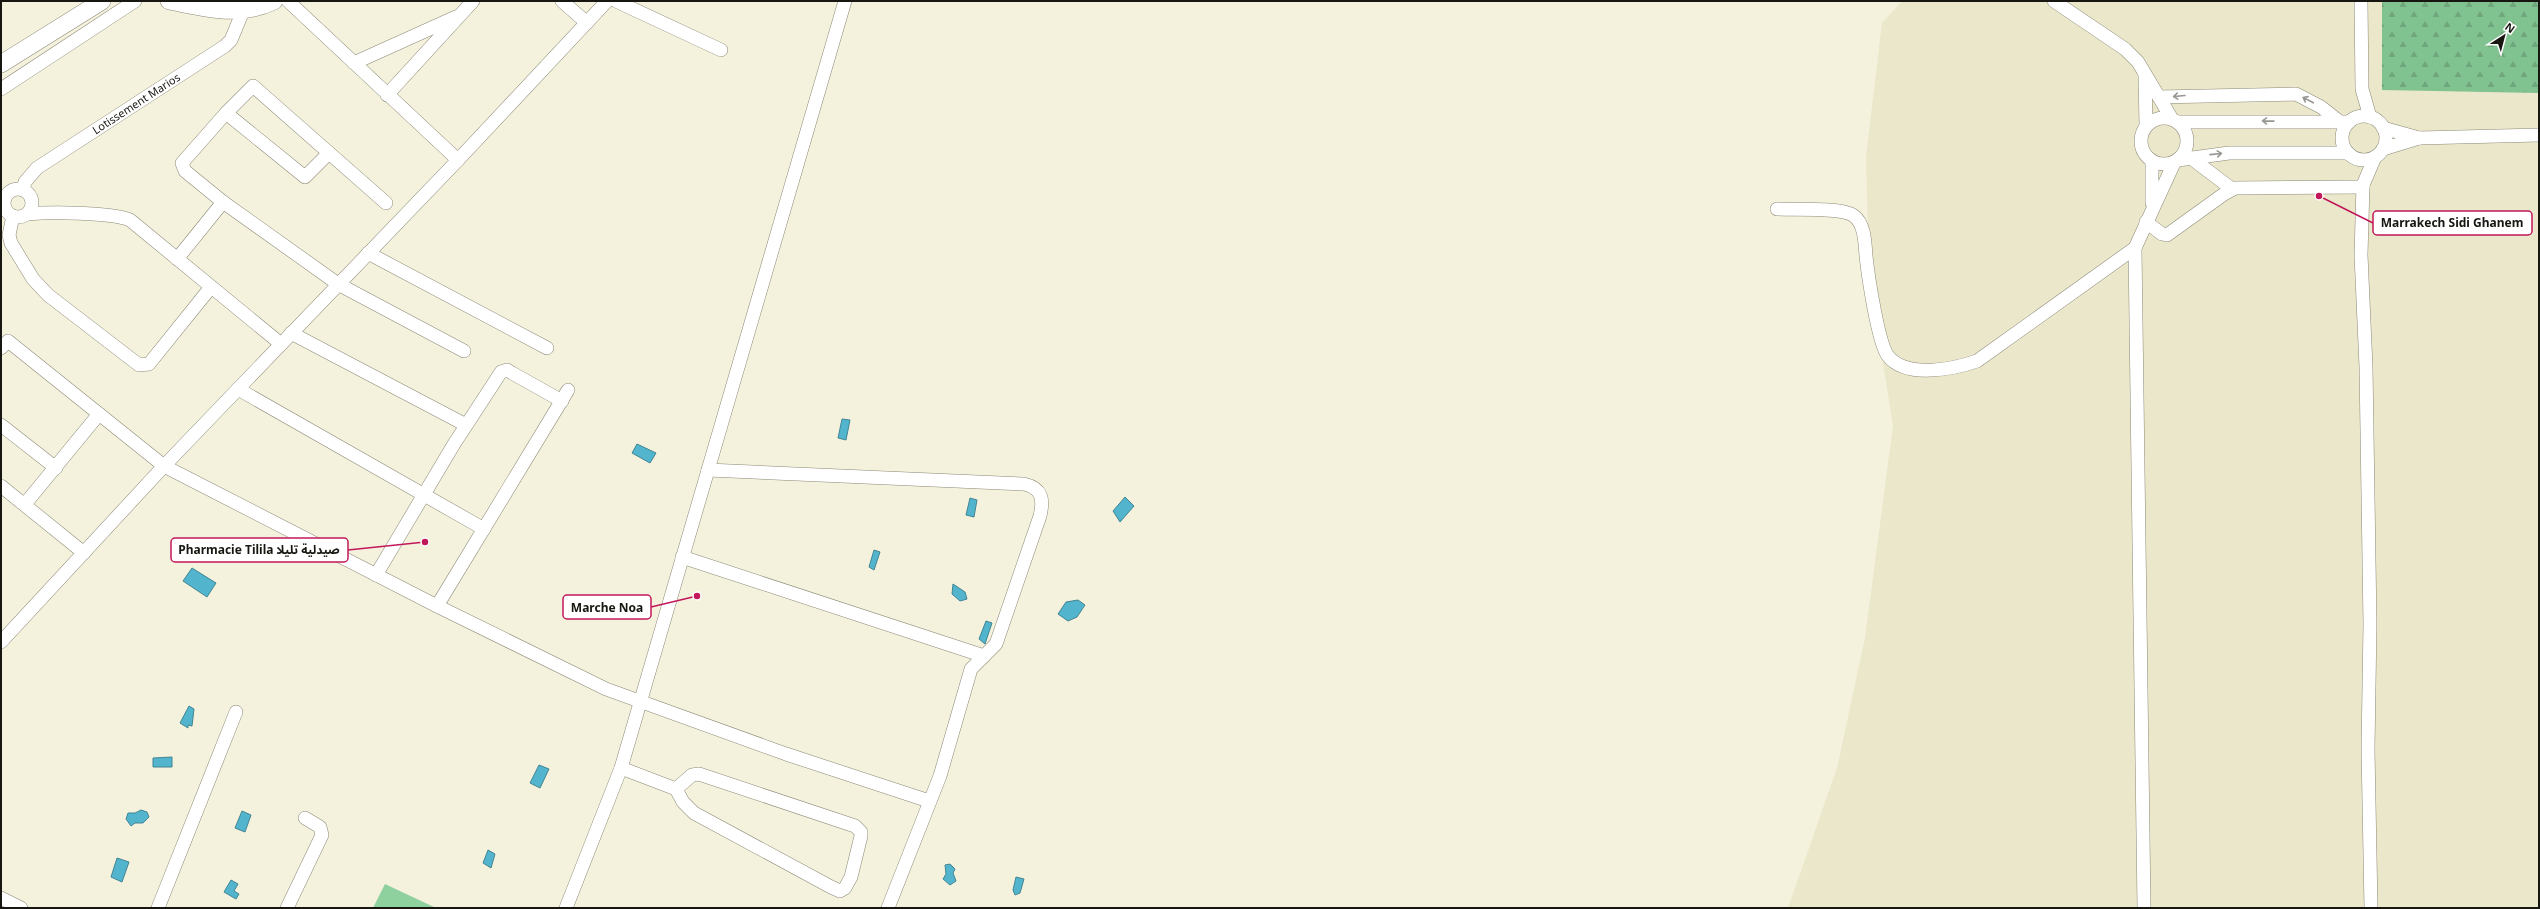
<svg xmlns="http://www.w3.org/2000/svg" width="2540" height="909" font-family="'Noto Sans','Noto Sans Arabic',sans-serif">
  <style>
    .built { fill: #ebe7cb }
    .forest { fill: url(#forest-firs) }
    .pitch { fill: #8fd09f }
    .water { fill: #53b5cd; stroke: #418594 }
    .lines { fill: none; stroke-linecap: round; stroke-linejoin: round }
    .minor-casing { stroke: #8c8977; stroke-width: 14 }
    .major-casing { stroke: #8c8977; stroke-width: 18 }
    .minor { stroke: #fff; stroke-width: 13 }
    .major { stroke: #fff; stroke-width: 17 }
    .oneway { stroke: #979693 }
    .labels { text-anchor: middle; stroke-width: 3; stroke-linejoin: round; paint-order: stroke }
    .street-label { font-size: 11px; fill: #181610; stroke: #fff }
    .leader { fill: none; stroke: #c2185b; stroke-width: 1.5 }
    .callout-dot { fill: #c2185b; stroke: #fff; stroke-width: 1.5 }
    .callout { fill: #fff; stroke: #c2185b; stroke-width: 1.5 }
    .callout-label { font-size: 12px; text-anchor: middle; font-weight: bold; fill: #181610 }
  </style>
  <defs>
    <pattern id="forest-firs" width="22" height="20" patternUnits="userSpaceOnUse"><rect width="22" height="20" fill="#81c291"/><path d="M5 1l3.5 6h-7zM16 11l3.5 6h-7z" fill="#6fa67c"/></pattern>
  </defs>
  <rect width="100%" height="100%" fill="#f4f1dd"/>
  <path class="built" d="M1902,1H2539V908H1788L1837,768L1865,638L1893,426L1869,274L1866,157L1882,23Z"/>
  <path class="forest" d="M2382,1H2539L2538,93L2382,90Z"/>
  <path class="pitch" d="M385,884L436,908H373Z"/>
  <path class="water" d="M842,419L850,420L846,440L838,438Z
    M637,444L656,453L650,463L632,453Z
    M1125,497L1134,506L1120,522L1113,511Z
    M970,498L977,500L974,517L966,515Z
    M874,550L880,552L874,570L869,567Z
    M192,568L216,583L207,597L183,581Z
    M953,584L965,592L967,599L960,601L952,594Z
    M1078,600L1085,605L1077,617L1068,621L1058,614L1066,602Z
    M986,621L992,623L985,644L979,639Z
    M189,706L194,709L192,726L188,725V728L180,723Z
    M172,757V767H153V758Z
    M539,765L549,769L540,788L530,783Z
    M141,810L147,812L149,817L143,823H135L131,826L126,819L128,813H135Z
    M242,811L251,815L245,832L235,828Z
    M488,850L495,854L491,868L483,863Z
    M117,858L129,862L122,882L111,877Z
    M950,864L955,869L953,873L956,881L950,885L943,879L946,874L945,865Z
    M1016,877L1024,879L1020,893L1015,895L1013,890Z
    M231,880L238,884L234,891L239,894L236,899L224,892Z"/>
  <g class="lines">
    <g class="minor-casing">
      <g id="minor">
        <path d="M288,1L458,160"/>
        <path d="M562,1L587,23"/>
        <path d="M616,1L721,50"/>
        <path d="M2054,1L2125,49L2138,62L2172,119"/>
        <path d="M2361,1L2362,89L2370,117"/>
        <path d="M354,63L456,17"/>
        <path d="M2145,75L2146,126"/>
        <path d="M1,89L135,1"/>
        <path d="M387,95L473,1"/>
        <path d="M2159,97L2296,94L2321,107L2340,122"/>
        <path d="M226,113L305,177L329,153"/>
        <circle cx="2364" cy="138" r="22"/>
        <circle cx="2164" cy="141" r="23"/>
        <path d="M2177,122H2349"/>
        <path d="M2383,128L2419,138"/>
        <path d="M2383,149L2419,138L2539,135"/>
        <path d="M2191,158L2232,189"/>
        <path d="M2178,160L2229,153H2348"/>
        <circle cx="18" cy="203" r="14"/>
        <path id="s1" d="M23,190L25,182L37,168L225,46L231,40L243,11"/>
        <path d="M386,203L253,86L226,113L182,163L185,171L223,202L338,284L464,351"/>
        <path d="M2152,203V161"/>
        <path d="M1777,209C1794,210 1843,207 1854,216C1865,224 1865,244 1866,256C1868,275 1878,343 1888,356C1906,379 1954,369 1977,361L2135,248"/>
        <path d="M27,214C50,212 110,212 130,220L281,344"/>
        <path d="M13,216L9,235L11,243L33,279L48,295L139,365L149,364L153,359L211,287"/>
        <path d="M2146,222L2162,234L2167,235L2224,194L2235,188L2363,187"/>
        <path d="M368,253L547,348"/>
        <path d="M177,259L223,202"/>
        <path d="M291,333L466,425"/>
        <path d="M1,348L8,341L164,466L437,606L606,689L786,754L929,801"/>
        <path d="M238,389L484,529"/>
        <path d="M1,425L56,468"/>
        <path d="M708,470L1024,484C1042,488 1044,499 1040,516L996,644L971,669L940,776L888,908"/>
        <path d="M1,486L84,553"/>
        <path d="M25,504L99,414"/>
        <path d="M682,557L984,656"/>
        <path d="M376,575L454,444L501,372L507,370L512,373L562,401"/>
        <path d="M437,606L568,390"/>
        <path d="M1,642L164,466L458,160L607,1"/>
        <path d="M621,768L676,789L683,802L694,813L831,887L840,891L845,888L851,877L861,836V832L855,826L699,774L692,775L676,789"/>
        <path d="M1,898L21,908"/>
        <path d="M158,908L236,712"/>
        <path d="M287,908L322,835L320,827L305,818"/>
        <path d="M566,908L621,768L845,1"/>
        <path d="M2144,908L2135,248L2174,163"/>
        <path d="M2371,908L2368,749L2370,624L2366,367L2361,255L2363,185L2375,157"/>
      </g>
    </g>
    <g class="major-casing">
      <path id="major" d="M169,1C206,8 239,18 274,1
        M1,64L102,1"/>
    </g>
    <use href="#minor" class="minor"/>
    <use href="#major" class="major"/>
  </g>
  <defs><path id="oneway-shaft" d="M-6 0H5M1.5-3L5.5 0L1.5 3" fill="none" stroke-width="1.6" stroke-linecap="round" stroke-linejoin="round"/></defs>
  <g class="oneway">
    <use href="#oneway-shaft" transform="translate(2179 96) rotate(175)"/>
    <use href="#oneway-shaft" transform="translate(2308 100) rotate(-152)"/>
    <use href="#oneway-shaft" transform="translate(2268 121) rotate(-179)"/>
    <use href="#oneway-shaft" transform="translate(2216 154) rotate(-6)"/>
  </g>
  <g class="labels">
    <g class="street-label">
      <text dy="4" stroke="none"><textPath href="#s1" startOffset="145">Lotissement Marios</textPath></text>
    </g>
  </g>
  <path class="leader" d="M2319 196L2373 223M425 542L348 550M697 596L651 607"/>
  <g class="callout-dot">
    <circle cx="2319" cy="196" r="4"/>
    <circle cx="425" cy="542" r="4"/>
    <circle cx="697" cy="596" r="4"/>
  </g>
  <g class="callout">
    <rect x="2373" y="211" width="159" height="24" rx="4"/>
    <rect x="171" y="538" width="177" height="24" rx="4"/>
    <rect x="563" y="595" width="88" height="24" rx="4"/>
  </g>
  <g class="callout-label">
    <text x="2452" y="227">Marrakech Sidi Ghanem</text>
    <text x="259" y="554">Pharmacie Tilila صيدلية تليلا</text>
    <text x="607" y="612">Marche Noa</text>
  </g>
  <rect width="2540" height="909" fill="none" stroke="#181610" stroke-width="4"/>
  <g transform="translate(2504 36) rotate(36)" stroke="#ffffff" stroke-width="3" paint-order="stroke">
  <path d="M0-3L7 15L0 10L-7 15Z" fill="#181610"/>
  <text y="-6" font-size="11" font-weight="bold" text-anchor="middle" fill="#181610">N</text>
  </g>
</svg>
